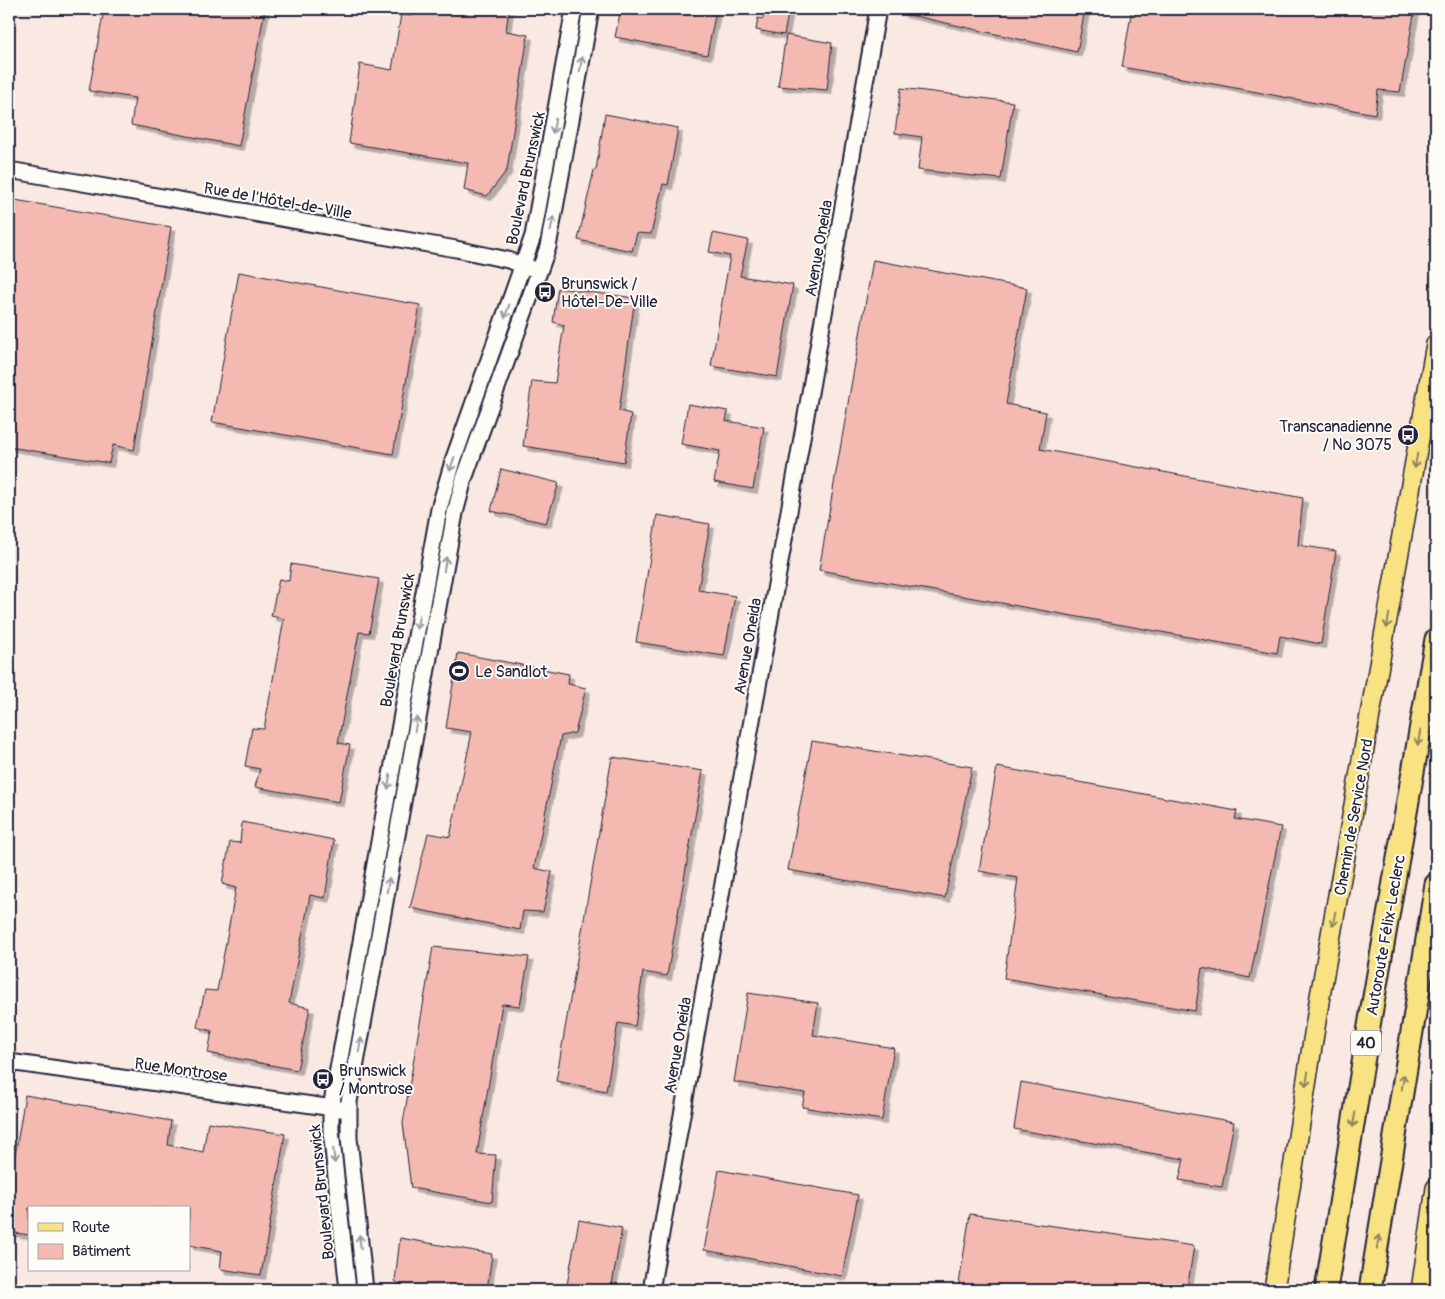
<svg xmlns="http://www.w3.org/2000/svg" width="1445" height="1299" font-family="Pangolin,sans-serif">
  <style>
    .building { fill: #f4b9b0; stroke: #22223b; filter: url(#shadow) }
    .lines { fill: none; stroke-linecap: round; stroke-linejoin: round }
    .minor-casing { stroke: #22223b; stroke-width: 19 }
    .major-casing { stroke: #22223b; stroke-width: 22 }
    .highway-casing { stroke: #22223b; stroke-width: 25 }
    .minor { stroke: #fdfcf7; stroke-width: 15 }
    .major { stroke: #f8e281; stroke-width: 19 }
    .highway { stroke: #f8e281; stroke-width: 21 }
    .oneway { stroke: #9a9aa2 }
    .oneway2 { stroke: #8d825e }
    .labels { text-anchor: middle; stroke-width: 4; stroke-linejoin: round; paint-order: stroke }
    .shield { fill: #fdfcf7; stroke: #646373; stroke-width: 1 }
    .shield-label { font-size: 15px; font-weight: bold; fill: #22223b }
    .street-label { font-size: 16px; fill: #22223b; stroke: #fdfcf7 }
    .poi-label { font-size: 16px; fill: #22223b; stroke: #fdfcf7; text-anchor: start }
  </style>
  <defs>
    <filter id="shadow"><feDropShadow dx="4.5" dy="4.5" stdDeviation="0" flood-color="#0004"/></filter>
  </defs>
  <rect width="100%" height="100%" fill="#fae8e2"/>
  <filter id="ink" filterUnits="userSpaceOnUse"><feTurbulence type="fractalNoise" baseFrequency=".02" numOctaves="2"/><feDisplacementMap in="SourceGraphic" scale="10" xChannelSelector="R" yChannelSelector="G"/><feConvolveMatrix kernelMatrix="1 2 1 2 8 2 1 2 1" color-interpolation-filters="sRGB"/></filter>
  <g filter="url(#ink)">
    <path class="building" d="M104,9H265L239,146L131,125L135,98L89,91Z
      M412,9H509L506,31L528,35L507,170L487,196L464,190L468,163L349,143L360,64L392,70L401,14L411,16Z
      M621,9L716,11L707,55L615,37Z
      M764,9H789L784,35L756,30L758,18L763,19Z
      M902,9H1085L1077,52L901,13Z
      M1132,9H1415L1400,92L1378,90L1375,114L1122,67Z
      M786,35L832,43L827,90L778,86Z
      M901,88L1013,102L1001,179L918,170L922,137L895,133Z
      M605,114L678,128L668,185L663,184L651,234L637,233L632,251L578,240L594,170H596Z
      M9,199L171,227L134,450L113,445L109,463L9,447Z
      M713,233L748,240L740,276L793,285L777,377L711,366L730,256L709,252Z
      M873,260L1027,288L1006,404L1046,412L1040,449L1303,498L1298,545L1336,551L1321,644L1280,636L1277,653L819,570Z
      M239,272L420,305L393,454L212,422Z
      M558,288L635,298L619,411L631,414L624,462L523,446L532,381L555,383L564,325L553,322Z
      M688,404L728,411L726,421L764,427L753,489L714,482L720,451L681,444Z
      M501,469L559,483L546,523L491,511Z
      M657,515L710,524L698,590L735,596L724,656L636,642Z
      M291,564L379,579L369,633L359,632L338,743L350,745L339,802L255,787L260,769L245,766L252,728L264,729L284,619L271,616L279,579L289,581Z
      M458,653L569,674L568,684L586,688L575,733L561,736L534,868L552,872L543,912L523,911L520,930L410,908L428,833L450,837L472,732L446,728Z
      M812,741L972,767L945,898L788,870Z
      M612,757L703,771L667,976L643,972L635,1026L618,1023L606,1091L556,1081Z
      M997,767L1237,811L1235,819L1281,827L1250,978L1202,968L1195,1011L1004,978L1018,878L979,871Z
      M242,822L334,840L325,898L310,895L289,1003L310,1008L297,1070L208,1053L212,1031L197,1027L205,990L217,991L236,888L222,884L230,842L240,843Z
      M433,947L529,957L520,1006L502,1004L477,1154L496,1155L492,1202L411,1188L403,1123Z
      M748,993L818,1003L813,1035L894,1048L882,1120L802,1107L805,1093L734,1082Z
      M1021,1082L1234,1122L1222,1187L1179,1180L1184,1159L1014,1129Z
      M25,1095L171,1121L168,1145L203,1152L208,1122L285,1134L261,1275L220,1269L222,1251L189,1245V1208H29V1235L9,1232V1193Z
      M719,1170L858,1195L842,1276L704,1250Z
      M970,1214L1194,1246L1187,1290H958Z
      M579,1220L622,1228L611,1290H566Z
      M400,1238L492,1254L487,1290H401L402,1286L395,1281Z"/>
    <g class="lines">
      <g class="minor-casing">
        <path id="minor" d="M9,170L456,249L508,260L531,268
          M9,1062L340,1109
          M348,1290L331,1130V1108L439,509L454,458L533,236L574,9
          M365,1290L349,1138V1102L455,513L464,479L548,247L591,9
          M651,1290L878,9"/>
      </g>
      <g class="major-casing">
        <path id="major" d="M1274,1290L1319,1002L1436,344
          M1421,1290L1436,1188"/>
      </g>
      <g class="highway-casing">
        <path id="highway" d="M1326,1290L1370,1020L1436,639
          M1370,1290L1436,884"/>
      </g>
      <use href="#minor" class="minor"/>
      <use href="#major" class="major"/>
      <use href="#highway" class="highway"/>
    </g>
    <defs><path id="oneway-shaft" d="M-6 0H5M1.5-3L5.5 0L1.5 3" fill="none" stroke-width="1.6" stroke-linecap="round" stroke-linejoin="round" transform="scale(1.25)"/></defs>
    <g class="oneway">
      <use href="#oneway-shaft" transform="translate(581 64) rotate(-80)"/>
      <use href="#oneway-shaft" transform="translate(554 126) rotate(100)"/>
      <use href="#oneway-shaft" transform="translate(552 224) rotate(-79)"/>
      <use href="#oneway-shaft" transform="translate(507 311) rotate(110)"/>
      <use href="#oneway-shaft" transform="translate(452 464) rotate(108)"/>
      <use href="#oneway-shaft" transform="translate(445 564) rotate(-80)"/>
      <use href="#oneway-shaft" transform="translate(418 622) rotate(100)"/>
      <use href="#oneway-shaft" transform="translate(416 724) rotate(-80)"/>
      <use href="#oneway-shaft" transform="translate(389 782) rotate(100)"/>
      <use href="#oneway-shaft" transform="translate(388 885) rotate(-80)"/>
      <use href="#oneway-shaft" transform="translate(360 1045) rotate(-80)"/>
      <use href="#oneway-shaft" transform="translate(334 1156) rotate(84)"/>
      <use href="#oneway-shaft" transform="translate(360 1242) rotate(-96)"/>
    </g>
    <g class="oneway2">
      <use href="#oneway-shaft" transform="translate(1416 461) rotate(100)"/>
      <use href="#oneway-shaft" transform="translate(1388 621) rotate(100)"/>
      <use href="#oneway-shaft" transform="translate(1419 738) rotate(100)"/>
      <use href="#oneway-shaft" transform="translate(1334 919) rotate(100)"/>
      <use href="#oneway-shaft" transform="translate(1307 1079) rotate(99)"/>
      <use href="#oneway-shaft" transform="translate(1403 1082) rotate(-81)"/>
      <use href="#oneway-shaft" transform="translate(1354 1120) rotate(99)"/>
      <use href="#oneway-shaft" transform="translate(1378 1242) rotate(-81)"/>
    </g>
  </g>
  <defs>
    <g id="bus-disc" transform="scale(1.125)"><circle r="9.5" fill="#22223b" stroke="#fdfcf7"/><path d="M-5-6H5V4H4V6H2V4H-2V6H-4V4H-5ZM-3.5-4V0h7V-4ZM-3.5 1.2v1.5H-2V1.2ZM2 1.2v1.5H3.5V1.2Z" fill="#fff"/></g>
    <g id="stadium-disc" transform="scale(1.125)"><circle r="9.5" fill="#22223b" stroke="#fdfcf7"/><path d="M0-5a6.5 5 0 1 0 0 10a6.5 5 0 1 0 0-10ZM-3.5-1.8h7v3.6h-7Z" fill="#fff"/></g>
  </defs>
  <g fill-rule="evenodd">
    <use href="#bus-disc" x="545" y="292"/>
    <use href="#bus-disc" x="1408" y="435"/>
    <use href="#stadium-disc" x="459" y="671"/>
    <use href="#bus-disc" x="323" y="1079"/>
  </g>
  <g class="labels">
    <rect class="shield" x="1351" y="1030.5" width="30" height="25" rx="4"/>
    <g class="shield-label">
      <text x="1366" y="1048">40</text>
    </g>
    <g class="street-label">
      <text transform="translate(525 178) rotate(-78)" y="6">Boulevard Brunswick</text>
      <text transform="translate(278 200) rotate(10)" y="6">Rue de l'Hôtel-de-Ville</text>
      <text transform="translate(818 248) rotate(-80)" y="6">Avenue Oneida</text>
      <text transform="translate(397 640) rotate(-80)" y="6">Boulevard Brunswick</text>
      <text transform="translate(747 646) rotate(-80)" y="6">Avenue Oneida</text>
      <text transform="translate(1353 817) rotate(-80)" y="6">Chemin de Service Nord</text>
      <text transform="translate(1385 935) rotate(-80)" y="6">Autoroute Félix-Leclerc</text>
      <text transform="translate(677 1045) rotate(-80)" y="6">Avenue Oneida</text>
      <text transform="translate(181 1069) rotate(8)" y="6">Rue Montrose</text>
      <text transform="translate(321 1192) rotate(-96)" y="6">Boulevard Brunswick</text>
    </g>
    <g class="poi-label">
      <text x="561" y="289">Brunswick /<tspan x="561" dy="18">Hôtel-De-Ville</tspan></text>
      <text x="1392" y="432" text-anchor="end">Transcanadienne<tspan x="1392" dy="18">/ No 3075</tspan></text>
      <text x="475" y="677">Le Sandlot</text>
      <text x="339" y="1076">Brunswick<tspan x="339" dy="18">/ Montrose</tspan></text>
    </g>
  </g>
  <rect width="1445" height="1299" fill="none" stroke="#fdfcf7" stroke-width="30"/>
  <rect x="15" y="15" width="1415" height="1269" fill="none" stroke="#22223b" stroke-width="2" filter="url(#ink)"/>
  <rect x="28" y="1206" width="162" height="65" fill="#fdfcf7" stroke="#a5a5ac"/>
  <rect x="38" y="1223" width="25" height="8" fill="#f8e281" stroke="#a5a5ac"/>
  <text x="72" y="1232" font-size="15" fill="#22223b">Route</text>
  <rect x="38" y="1244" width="25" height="15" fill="#f4b9b0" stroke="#a5a5ac"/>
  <text x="72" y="1256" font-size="15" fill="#22223b">Bâtiment</text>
</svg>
